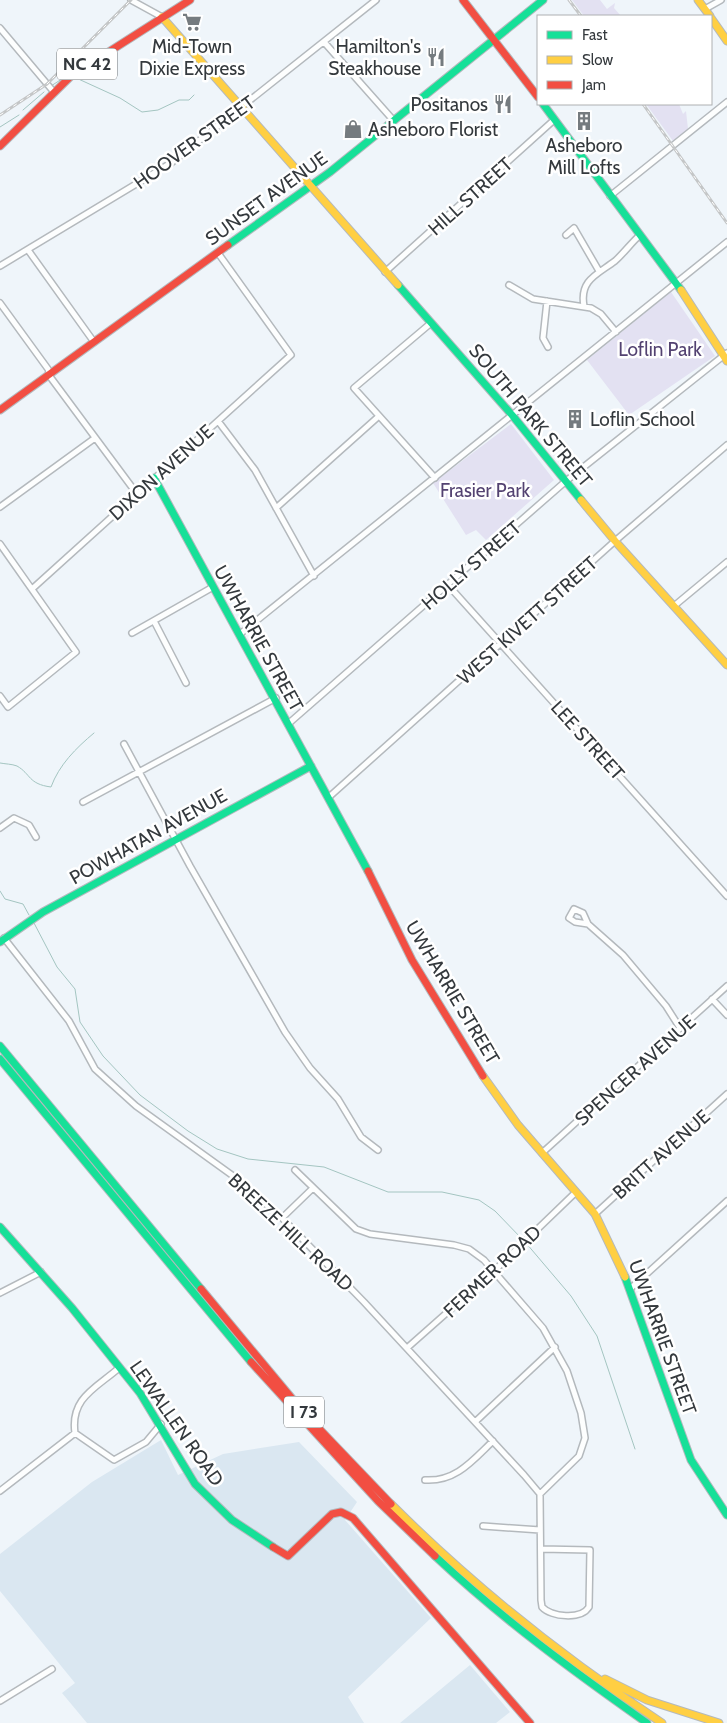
<svg xmlns="http://www.w3.org/2000/svg" width="727" height="1723" font-family="Cabin,sans-serif">
  <style>
    .built { fill: #dae7f1 }
    .green { fill: #e3e1f2 }
    .lines { fill: none; stroke-linecap: round; stroke-linejoin: round }
    .stream { stroke: #a4c5c1; stroke-width: 1 }
    .street-casing { stroke: #b4b9bd; stroke-width: 8 }
    .fast-casing { stroke: #b4b9bd; stroke-width: 9 }
    .slow-casing { stroke: #b4b9bd; stroke-width: 9 }
    .jam-casing { stroke: #b4b9bd; stroke-width: 9 }
    .street { stroke: #fdfefe; stroke-width: 5 }
    .fast { stroke: #16e098; stroke-width: 7 }
    .slow { stroke: #ffcf43; stroke-width: 7 }
    .jam { stroke: #f24e42; stroke-width: 7 }
    .rail-casing { stroke: #c4c6c7; stroke-width: 3 }
    .rail { stroke: #fff; stroke-width: 1; stroke-dasharray: 4; stroke-linecap: butt }
    .labels { text-anchor: middle; stroke-width: 5; stroke-linejoin: round; paint-order: stroke }
    .shield { fill: #fff; stroke: #717477; stroke-width: 1 }
    .shield-label { font-size: 18px; font-weight: bold; fill: #34393d }
    .poi-label { font-size: 19px; fill: #34393d; stroke: #fff }
    .street-label { font-size: 19px; fill: #34393d; stroke: #fff }
    .park-label { font-size: 19px; fill: #534271; stroke: #fff }
  </style>
  <rect width="100%" height="100%" fill="#eff5fa"/>
  <path class="built" d="M161,1440L178,1475L223,1454L299,1442L357,1502L345,1520L431,1618L348,1697L364,1723H87L62,1693L75,1683L0,1591V1554L92,1482Z
    M470,1665L510,1712L496,1723H400Z"/>
  <path class="green" d="M572,0H600L607,9L615,3L614,8L621,16H584Z
    M646,104H679L683,114L686,111L688,129L673,141Z
    M671,292L715,356L629,415L587,360Z
    M511,424L554,480L486,540L476,530L466,535L433,483Z"/>
  <g class="lines">
    <path class="stream" d="M74,77L120,98L142,112L158,110L179,100H189L194,95
      M51,86L68,75
      M23,110L44,92
      M0,127L19,115
      M0,763C5,764 12,764 17,766C31,774 28,784 51,787C59,765 76,748 94,733
      M0,891L5,899L23,904L29,915
      M34,923L57,967L75,989L80,1022L103,1056L140,1095L188,1131L217,1149L248,1159L324,1167L388,1192H442L479,1200L495,1211L523,1240
      M526,1243L571,1296L597,1336L635,1449"/>
    <g class="street-casing">
      <path id="street" d="M131,0L162,17
        M705,9L721,0
        M0,28L53,91
        M324,42L394,121
        M610,196L727,102
        M566,235L574,228L599,271
        M28,250L94,342
        M0,266L171,163L376,0
        M385,272L554,120
        M509,285L533,299L591,308L601,314L616,332
        M547,301L543,338L548,347
        M0,303L48,369L51,378L137,494
        M584,306C579,280 598,274 615,261C624,253 631,243 640,235
        M431,323L354,388L435,478
        M218,421L255,470L314,576
        M0,507L95,438
        M276,508L379,416
        M0,544L76,652L8,707L0,696
        M448,585L727,896
        M32,589L291,355L218,253
        M674,606L727,562
        M154,621L186,683
        M132,633L213,587
        M240,634L727,242
        M288,724L566,481L727,353
        M124,744L190,866L285,1032L310,1068L338,1099L361,1137L378,1150
        M329,797L615,541L727,445
        M83,802L276,698
        M0,828L14,818L29,825L36,837
        M588,924L575,922L569,918L574,909L583,913L588,924L623,955L666,1006L680,1028
        M4,938L69,1021L95,1069L136,1106L236,1178L282,1218L364,1302L524,1475L540,1494L541,1600L542,1607C551,1617 581,1620 589,1607L590,1550L541,1549
        M712,999L727,1015
        M542,1153L727,986
        M295,1170L356,1229L370,1234L454,1245L469,1249L484,1260L543,1328L567,1371L581,1413L585,1438L579,1456L540,1494
        M595,1214L727,1094
        M282,1218L313,1188
        M631,1288L727,1201
        M0,1293L41,1272
        M407,1348L494,1271L576,1192
        M475,1422L555,1347
        M75,1433L114,1460L146,1442L161,1424
        M425,1480C456,1482 473,1460 493,1441
        M0,1491L75,1433C70,1398 96,1388 119,1368
        M483,1526L540,1530
        M0,1701L52,1669"/>
    </g>
    <g class="fast-casing">
      <path id="fast" d="M543,104L681,290
        M228,245L330,172L543,0
        M398,285L512,415L581,500
        M154,478L368,871
        M0,942L43,912L311,766
        M0,1046L201,1289
        M0,1059L251,1362
        M0,1227L72,1308L140,1393L195,1484L232,1520L273,1547
        M625,1277L691,1460L727,1515
        M435,1556C501,1618 573,1671 647,1723"/>
    </g>
    <g class="slow-casing">
      <path id="slow" d="M698,0L710,16
        M162,17L398,285
        M711,18L727,41
        M681,290L727,361
        M581,500L615,541L727,665
        M483,1076L518,1125L595,1214L625,1277
        M391,1504C474,1587 565,1659 662,1723
        M605,1679L647,1700L719,1723"/>
    </g>
    <g class="jam-casing">
      <path id="jam" d="M463,0L538,97
        M0,146L71,76L190,0
        M0,410L228,245
        M368,871L412,960L483,1076
        M201,1289L304,1413L391,1504
        M251,1362L378,1501L435,1556
        M273,1547L288,1556L332,1514L341,1512L353,1518L530,1723"/>
    </g>
    <use href="#street" class="street"/>
    <use href="#fast" class="fast"/>
    <use href="#slow" class="slow"/>
    <use href="#jam" class="jam"/>
    <g class="rail-casing">
      <path id="rail" d="M569,0L581,16
        M643,104L727,223
        M0,115L47,84L131,0"/>
    </g>
    <use href="#rail" class="rail"/>
  </g>
  <defs>
    <g id="supermarket-bare" transform="scale(1.5)"><path d="M-6-5.5h2.5l.6 2H6L4.5 2H-2.5L-4.4-4H-6ZM-1.5 3.2a1.3 1.3 0 1 0 .1 0ZM3 3.2a1.3 1.3 0 1 0 .1 0Z" fill="#757b7f" stroke="#fff" stroke-width="2.5" paint-order="stroke"/></g>
    <g id="restaurant-bare" transform="scale(1.5)"><path d="M-5-6h1v4h1v-4h1v4h1v-4h1v5L-1.5 .5V6h-2V.5L-5-1ZM5-6V6H3V1.5H1.5Q1.5-4 5-6Z" fill="#757b7f" stroke="#fff" stroke-width="2.5" paint-order="stroke"/></g>
    <g id="building-bare" transform="scale(1.5)"><path d="M-4-6H4V6H1V3H-1V6H-4ZM-2.5-4.3h1.7v1.8h-1.7ZM.8-4.3h1.7v1.8H.8ZM-2.5-1h1.7V.8h-1.7ZM.8-1h1.7V.8H.8Z" fill="#757b7f" stroke="#fff" stroke-width="2.5" paint-order="stroke"/></g>
    <g id="shop-bare" transform="scale(1.5)"><path d="M-5-2.5h2.3a2.7 3.5 0 0 1 5.4 0H5L5.5 6h-11ZM-1.5-2.5h3a1.5 2.3 0 0 0-3 0Z" fill="#757b7f" stroke="#fff" stroke-width="2.5" paint-order="stroke"/></g>
  </defs>
  <g fill-rule="evenodd">
    <use href="#supermarket-bare" x="192" y="22"/>
    <use href="#restaurant-bare" x="436" y="57"/>
    <use href="#restaurant-bare" x="503" y="104"/>
    <use href="#building-bare" x="584" y="121"/>
    <use href="#shop-bare" x="353" y="129"/>
    <use href="#building-bare" x="575" y="419"/>
  </g>
  <g class="labels">
    <g class="shield">
      <rect x="57" y="48.5" width="60" height="31" rx="4"/>
      <rect x="284" y="1396.5" width="40" height="31" rx="4"/>
    </g>
    <g class="shield-label">
      <text x="87" y="70">NC 42</text>
      <text x="304" y="1418">I 73</text>
    </g>
    <g class="poi-label">
      <text x="192" y="53">Mid-Town<tspan x="192" dy="22">Dixie Express</tspan></text>
      <text x="421" y="53" text-anchor="end">Hamilton's<tspan x="421" dy="22">Steakhouse</tspan></text>
      <text x="488" y="111" text-anchor="end">Positanos</text>
      <text x="368" y="136" text-anchor="start">Asheboro Florist</text>
      <text x="584" y="152">Asheboro<tspan x="584" dy="22">Mill Lofts</tspan></text>
      <text x="590" y="426" text-anchor="start">Loflin School</text>
    </g>
    <g class="street-label">
      <text transform="translate(194 142) rotate(-36)" y="7">HOOVER STREET</text>
      <text transform="translate(470 196) rotate(-42)" y="7">HILL STREET</text>
      <text transform="translate(266 198) rotate(-36)" y="7">SUNSET AVENUE</text>
      <text transform="translate(531 415) rotate(50)" y="7">SOUTH PARK STREET</text>
      <text transform="translate(161 472) rotate(-42)" y="7">DIXON AVENUE</text>
      <text transform="translate(471 565) rotate(-41)" y="7">HOLLY STREET</text>
      <text transform="translate(527 620) rotate(-42)" y="7">WEST KIVETT STREET</text>
      <text transform="translate(259 638) rotate(61)" y="7">UWHARRIE STREET</text>
      <text transform="translate(588 740) rotate(48)" y="7">LEE STREET</text>
      <text transform="translate(148 836) rotate(-29)" y="7">POWHATAN AVENUE</text>
      <text transform="translate(453 992) rotate(59)" y="7">UWHARRIE STREET</text>
      <text transform="translate(635 1070) rotate(-42)" y="7">SPENCER AVENUE</text>
      <text transform="translate(661 1154) rotate(-42)" y="7">BRITT AVENUE</text>
      <text transform="translate(291 1232) rotate(43)" y="7">BREEZE HILL ROAD</text>
      <text transform="translate(492 1271) rotate(-43)" y="7">FERMER ROAD</text>
      <text transform="translate(663 1337) rotate(70)" y="7">UWHARRIE STREET</text>
      <text transform="translate(177 1423) rotate(55)" y="7">LEWALLEN ROAD</text>
    </g>
    <g class="park-label">
      <text x="660" y="356">Loflin Park</text>
      <text x="485" y="497">Frasier Park</text>
    </g>
  </g>
  <rect x="537" y="15" width="175" height="90" fill="#ffffff" stroke="#aeb0b1"/>
  <rect x="547" y="31" width="25" height="8" fill="#16e098" stroke="#aeb0b1"/>
  <text x="582" y="40" font-size="15" fill="#34393d">Fast</text>
  <rect x="547" y="56" width="25" height="8" fill="#ffcf43" stroke="#aeb0b1"/>
  <text x="582" y="65" font-size="15" fill="#34393d">Slow</text>
  <rect x="547" y="81" width="25" height="8" fill="#f24e42" stroke="#aeb0b1"/>
  <text x="582" y="90" font-size="15" fill="#34393d">Jam</text>
</svg>
